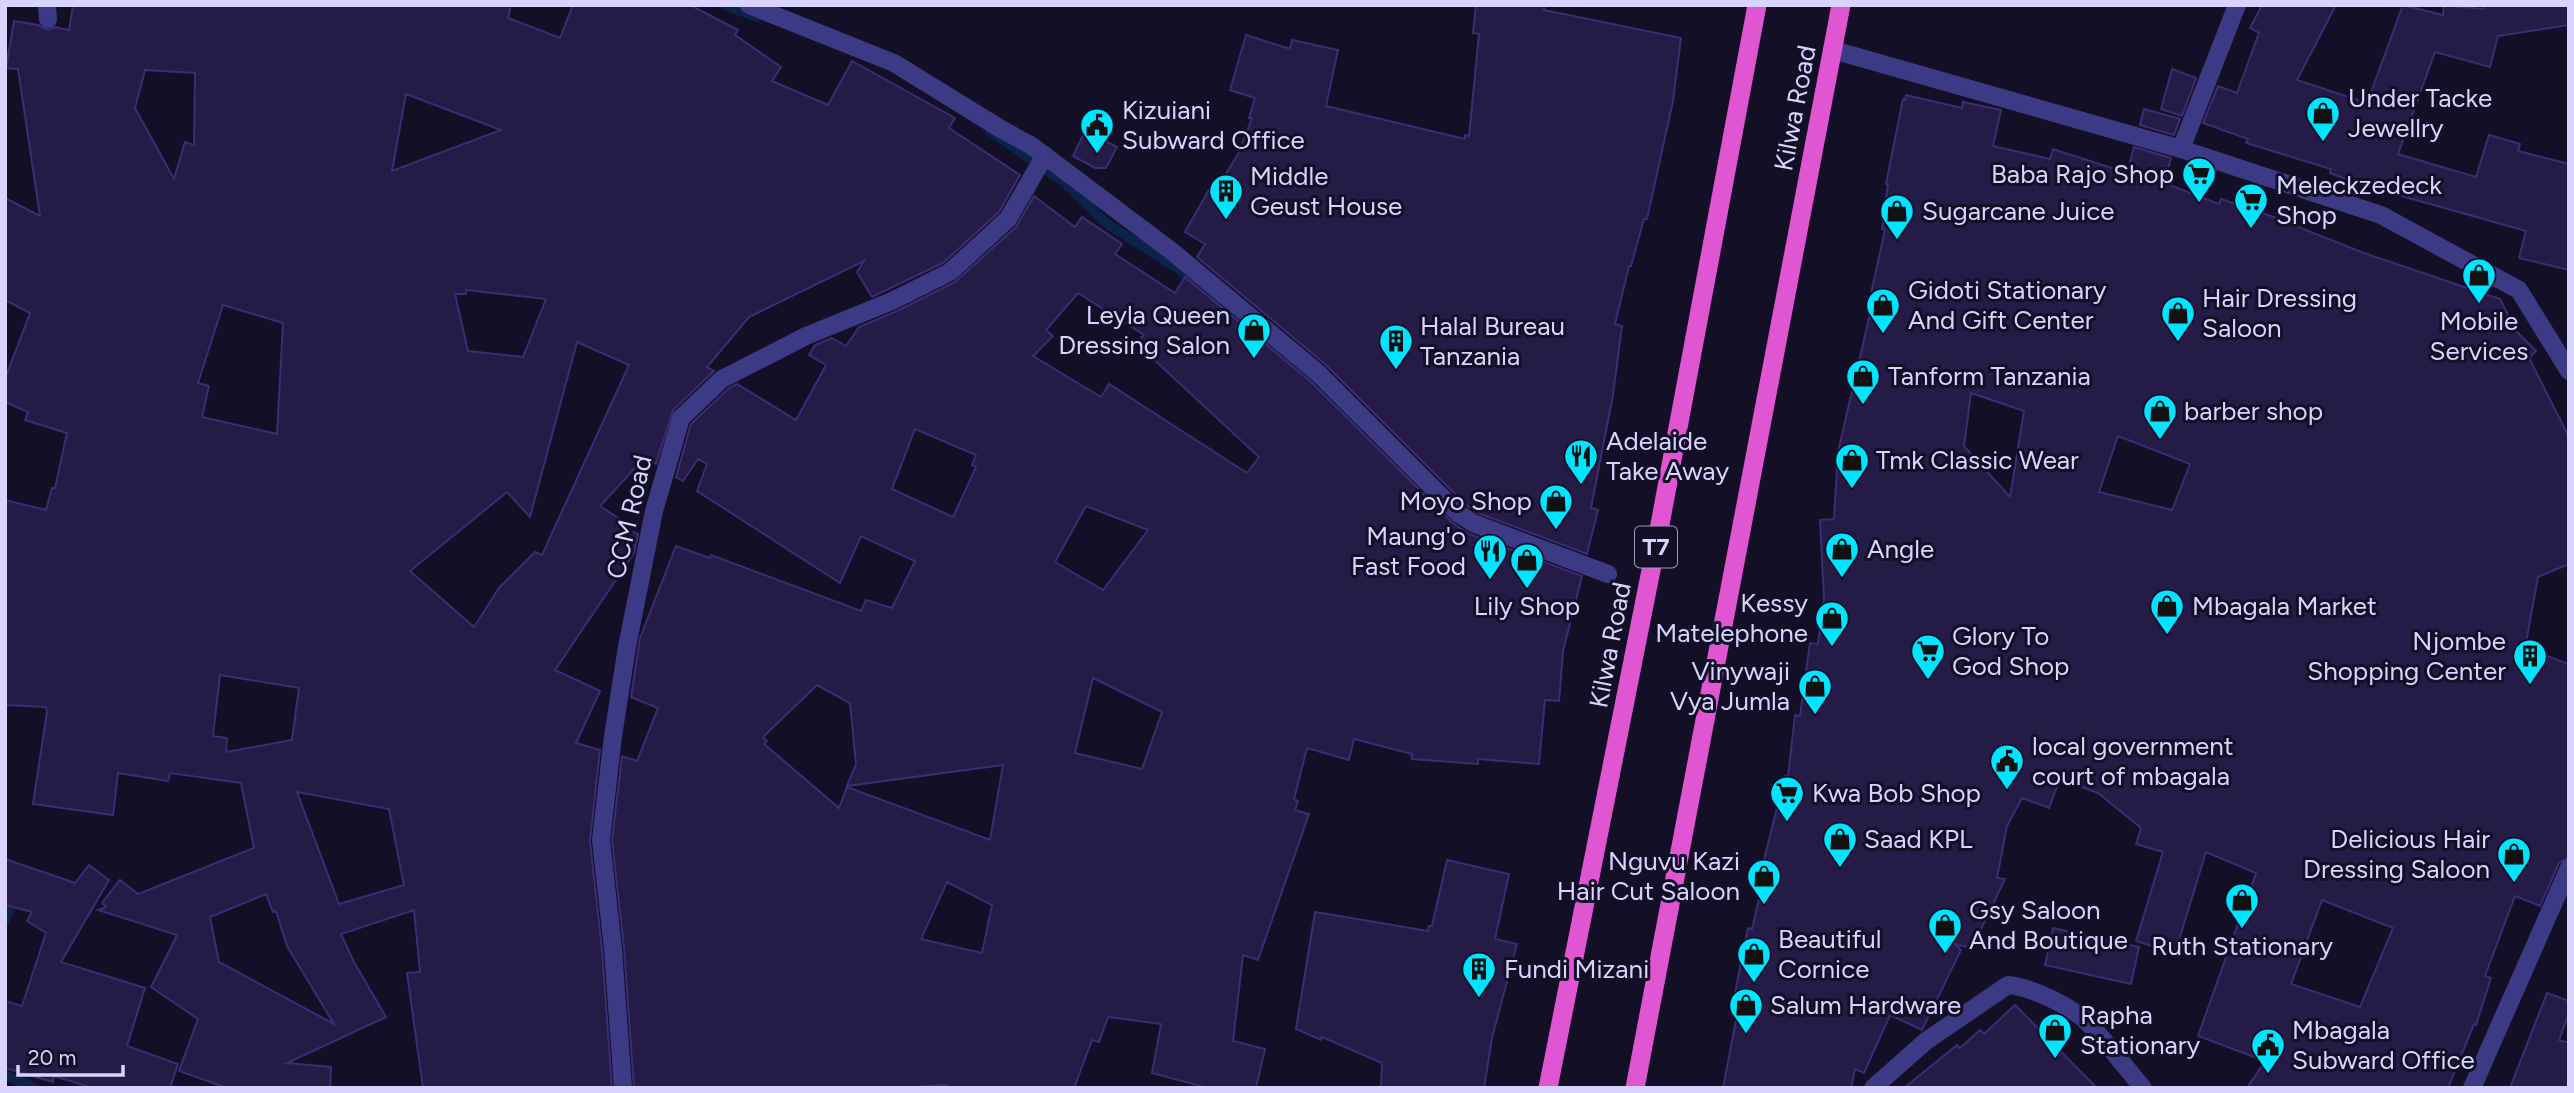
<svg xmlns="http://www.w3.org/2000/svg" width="2574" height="1093" font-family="Figtree,sans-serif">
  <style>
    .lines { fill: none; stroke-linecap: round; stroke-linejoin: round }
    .stream { stroke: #0c2248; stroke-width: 10 }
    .building { fill: #241b47; stroke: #3b2d73; stroke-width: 2; fill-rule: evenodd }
    .minor { stroke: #3d3a85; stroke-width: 18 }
    .trunk { stroke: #e055d1; stroke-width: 19 }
    .labels { text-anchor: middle; stroke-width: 6; stroke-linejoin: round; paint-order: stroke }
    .shield { fill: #130f26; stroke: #9e99be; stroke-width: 2 }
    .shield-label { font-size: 24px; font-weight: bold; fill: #d9d4ff }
    .poi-label { font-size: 26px; fill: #d9d4ff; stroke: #130f26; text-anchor: start }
    .street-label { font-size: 26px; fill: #d9d4ff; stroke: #130f26 }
  </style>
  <rect width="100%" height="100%" fill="#130f26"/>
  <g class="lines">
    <path class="stream" d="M725,5L757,17
      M990,131L1064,182L1106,223L1180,270L1214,302L1269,343L1358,426
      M5,911L9,912L5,920
      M5,1075L35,1088"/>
  </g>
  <path class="building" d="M73,5H511L508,18L560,38L573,5H690L738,30L735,35L781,67L772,81L828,105L852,61L955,118L949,128L1020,175L999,212L943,263L872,297L857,272L864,261L749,317L707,367L714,371L673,410L656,464L645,457L600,506L630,526L629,530L638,534L634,553L555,670L600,691L576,743L600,750L590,841L602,950L612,1088H423L407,973L420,972L414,910L341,934L354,962L386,1017L287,1063L331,1067L330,1088H227L179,1071L198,1019L151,987L177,935L98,910L106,907L102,903L120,880L138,894L254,848L241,783L170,773L168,781L118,773L113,815L33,804L47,712L46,707L5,705V500L46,510L52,488H55L67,433L25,420L28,412L5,402V379L30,313L5,300V198L40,216L18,69L6,68L14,21L38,25L48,30L55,27L69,30ZM145,70L195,73L194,145L185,142L174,179L135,108ZM406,94L501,130L392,171ZM466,290L546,299L523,357L468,351L455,294H466ZM223,305L283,323L277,434L202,417L209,386L198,383ZM577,342L629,365L542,555L535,552L499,588L474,627L410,571L507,492L530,517ZM220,675L299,688L292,740L226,752L227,738L213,736ZM297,792L389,809L404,885L339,904ZM266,894L273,912L276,911L287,946L334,1024L219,962L210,917Z
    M1476,5H1544V10L1681,38L1673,101L1647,219H1644L1631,266H1629L1615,324L1622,326L1613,395L1591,508L1598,510L1587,554L1478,513L1466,505L1325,364L1197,257L1205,244L1185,232L1215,179L1221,182L1238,154L1252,118H1249L1255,98L1230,90L1246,35L1290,49L1292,40L1338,50L1326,106L1465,139V135L1469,136L1479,34L1473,33Z
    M2262,5H2336L2297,80L2367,103L2403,5L2443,15L2444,5L2483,9V5H2569V25L2498,36L2490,67L2435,52L2398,154L2476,177L2489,135L2520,144L2518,151L2569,164V270L2519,258L2526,231L2359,184L2330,173L2331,169L2246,143L2248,139L2203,123L2218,86L2237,93L2259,33L2250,28Z
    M2172,69L2196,78L2182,116L2161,109Z
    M1906,95L1962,108L1963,102L2001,110L1993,146L2050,159L2053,149L2127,173L2134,147L2171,158L2164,183L2219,204L2221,199L2271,216L2364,253L2500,299L2517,332L2536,351L2529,358L2569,437V564L2538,577L2525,648L2569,664V857L2559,863L2540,906L2515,896L2485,976L2491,978L2476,1025L2474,1024L2448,1088H2247L2265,1061L2198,1036L2256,873L2206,852L2175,953L2136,941L2163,852L2136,844L2141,828L2098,793L2060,779L2049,808L2022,798L2007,826L1997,878L2005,879L1972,948L1955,944L1961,950L1922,1030L1890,1015L1864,1073L1855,1069L1851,1088H1723L1740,999L1734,998L1748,928L1752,929L1766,869L1762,868L1785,776L1788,777L1795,715L1800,716L1810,643L1818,644L1824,599L1820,520L1834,519L1838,452L1869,318L1872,289L1885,230L1882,229L1888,185L1886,184L1903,99L1905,100ZM1971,393L2024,411L2010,497L1964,446ZM2118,436L2190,464L2172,510L2099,492ZM2322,900L2393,928L2360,1007L2291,984Z
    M2144,109L2180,119L2174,135L2140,125Z
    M1085,131L1117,147L1106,168H1095L1073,156Z
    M1034,196L1075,227L1082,217L1122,244L1115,254L1175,293L1185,277L1310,381L1453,523L1469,534L1582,576L1563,651L1559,701L1545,700L1539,764L1478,759V764L1412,759V754L1354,739L1349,760L1307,748L1294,799L1298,801L1295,810L1309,814L1258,960L1243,955L1233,1041L1265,1049L1256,1088H1208L1152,1073L1161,1024L1108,1017L1099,1042L1092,1040L1074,1088H946L947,1085L896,1088H634L624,948L612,840L622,756L637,761L658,708L631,697L640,638L676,546L710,558L711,555L861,611L866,600L892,608L915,561L861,536L840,583L697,491L707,464L698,459L683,481L676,477L691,424L729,388L737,384L796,420L826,365L809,355L815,345L832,338L846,346L859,327L897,311L955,282L1016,227ZM1078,293L1144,335L1136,343L1259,457L1247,473L1109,384L1101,397L1033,356L1053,336L1046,330ZM915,429L976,455L972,465L976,467L953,517L892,489ZM1086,506L1148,530L1103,590L1055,562ZM1093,678L1162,712L1142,769L1075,753ZM817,685L850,703L856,764L847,786L1003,765L990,840L847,787L839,808L764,744L767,741L763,737ZM947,882L992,905L982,953L921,939Z
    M5,859L75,883L89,865L109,880L61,962L145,988L127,1046L178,1064L170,1088H93L54,1076L53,1082L5,1068V1001L22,1006L46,933L27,921L32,912L5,905Z
    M1447,860L1509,874L1495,939L1517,944L1492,1038L1484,1088H1381L1382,1063L1322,1037L1321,1040L1296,1029L1315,912L1428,931L1429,926H1432Z
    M2053,928L2139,947L2131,984L2045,965Z
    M2547,993L2569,1001V1013L2559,1040L2569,1043V1088H2510Z
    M2015,1005L2097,1088H1904L1957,1045L1960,1048L1980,1030L1984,1034Z"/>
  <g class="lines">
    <path class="minor" d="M47,5L48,19
      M749,5L894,63L1001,129L1032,146L1174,253L1318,373L1459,514L1473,523L1608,574
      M1833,50L2181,149L2381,215L2519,290L2569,371
      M2181,149L2237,5
      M623,1088L613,949L601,840L613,736L627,647L654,511L681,418L722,379L806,336L892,301L950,272L1008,219L1045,155
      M1873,1088L1926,1041L2008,985C2031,987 2074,1007 2090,1025C2109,1045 2125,1067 2143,1088
      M2472,1088L2569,868"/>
    <path class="trunk" d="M1548,1088L1658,535L1757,5
      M1635,1088L1841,5"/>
  </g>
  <defs>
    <g id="shop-pin" transform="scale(1.75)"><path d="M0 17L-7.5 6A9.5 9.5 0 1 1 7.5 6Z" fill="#00e5ff" stroke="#130f26"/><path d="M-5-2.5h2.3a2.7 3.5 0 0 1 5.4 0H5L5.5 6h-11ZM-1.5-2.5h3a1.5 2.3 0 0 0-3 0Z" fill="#111"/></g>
    <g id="civic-pin" transform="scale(1.75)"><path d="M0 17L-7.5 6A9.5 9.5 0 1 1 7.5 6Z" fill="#00e5ff" stroke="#130f26"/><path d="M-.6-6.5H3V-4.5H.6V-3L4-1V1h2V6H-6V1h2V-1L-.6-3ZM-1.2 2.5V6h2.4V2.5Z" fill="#111"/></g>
    <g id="supermarket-pin" transform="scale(1.75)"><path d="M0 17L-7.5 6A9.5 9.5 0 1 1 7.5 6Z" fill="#00e5ff" stroke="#130f26"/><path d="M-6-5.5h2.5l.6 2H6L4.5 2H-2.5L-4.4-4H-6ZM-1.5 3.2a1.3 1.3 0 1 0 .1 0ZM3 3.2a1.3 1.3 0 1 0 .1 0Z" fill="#111"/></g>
    <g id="building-pin" transform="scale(1.75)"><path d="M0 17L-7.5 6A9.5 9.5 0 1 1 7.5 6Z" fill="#00e5ff" stroke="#130f26"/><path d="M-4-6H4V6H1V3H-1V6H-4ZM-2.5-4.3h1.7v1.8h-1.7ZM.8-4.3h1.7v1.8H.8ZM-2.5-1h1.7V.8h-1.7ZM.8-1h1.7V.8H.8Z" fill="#111"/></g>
    <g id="restaurant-pin" transform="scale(1.75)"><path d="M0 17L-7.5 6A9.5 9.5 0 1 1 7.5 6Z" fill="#00e5ff" stroke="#130f26"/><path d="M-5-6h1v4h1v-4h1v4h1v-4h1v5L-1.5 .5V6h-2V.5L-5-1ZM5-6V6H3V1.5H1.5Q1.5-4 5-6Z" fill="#111"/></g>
  </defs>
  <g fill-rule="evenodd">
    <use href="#shop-pin" x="2323" y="113"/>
    <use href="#civic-pin" x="1097" y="125"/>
    <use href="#supermarket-pin" x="2199" y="174"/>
    <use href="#building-pin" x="1226" y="191"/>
    <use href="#supermarket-pin" x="2251" y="200"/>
    <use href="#shop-pin" x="1897" y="211"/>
    <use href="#shop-pin" x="2479" y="275"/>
    <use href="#shop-pin" x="1883" y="305"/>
    <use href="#shop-pin" x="2178" y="313"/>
    <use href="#shop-pin" x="1254" y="330"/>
    <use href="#building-pin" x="1396" y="341"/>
    <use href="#shop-pin" x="1863" y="376"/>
    <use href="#shop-pin" x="2160" y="411"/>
    <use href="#restaurant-pin" x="1581" y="456"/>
    <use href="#shop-pin" x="1852" y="460"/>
    <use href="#shop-pin" x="1556" y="501"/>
    <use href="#shop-pin" x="1842" y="549"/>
    <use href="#restaurant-pin" x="1490" y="551"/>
    <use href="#shop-pin" x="1527" y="560"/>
    <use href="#shop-pin" x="2167" y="606"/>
    <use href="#shop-pin" x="1832" y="618"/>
    <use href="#supermarket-pin" x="1928" y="651"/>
    <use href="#building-pin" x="2530" y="656"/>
    <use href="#shop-pin" x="1815" y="686"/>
    <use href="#civic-pin" x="2007" y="761"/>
    <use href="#supermarket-pin" x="1787" y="793"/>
    <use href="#shop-pin" x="1840" y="839"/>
    <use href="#shop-pin" x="2514" y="854"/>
    <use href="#shop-pin" x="1764" y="876"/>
    <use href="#shop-pin" x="2242" y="900"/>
    <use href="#shop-pin" x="1945" y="925"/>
    <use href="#shop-pin" x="1754" y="954"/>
    <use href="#building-pin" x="1479" y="969"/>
    <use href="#shop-pin" x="1746" y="1005"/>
    <use href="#shop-pin" x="2055" y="1030"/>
    <use href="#civic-pin" x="2268" y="1045"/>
  </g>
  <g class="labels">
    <rect class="shield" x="1635" y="526.5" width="42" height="41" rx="5"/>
    <g class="shield-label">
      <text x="1656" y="555">T7</text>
    </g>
    <g class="poi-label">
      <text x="2348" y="107">Under Tacke<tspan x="2348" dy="30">Jewellry</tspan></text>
      <text x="1122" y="119">Kizuiani<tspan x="1122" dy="30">Subward Office</tspan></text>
      <text x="2174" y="183" text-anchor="end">Baba Rajo Shop</text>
      <text x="1250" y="185">Middle<tspan x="1250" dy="30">Geust House</tspan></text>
      <text x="2276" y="194">Meleckzedeck<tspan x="2276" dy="30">Shop</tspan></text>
      <text x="1922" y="220">Sugarcane Juice</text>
      <text x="1908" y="299">Gidoti Stationary<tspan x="1908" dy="30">And Gift Center</tspan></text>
      <text x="2202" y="307">Hair Dressing<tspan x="2202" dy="30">Saloon</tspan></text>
      <text x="1230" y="324" text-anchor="end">Leyla Queen<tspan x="1230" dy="30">Dressing Salon</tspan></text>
      <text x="2479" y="330" text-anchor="middle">Mobile<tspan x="2479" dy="30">Services</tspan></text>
      <text x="1420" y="335">Halal Bureau<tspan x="1420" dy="30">Tanzania</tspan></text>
      <text x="1888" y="385">Tanform Tanzania</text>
      <text x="2184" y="420">barber shop</text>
      <text x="1606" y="450">Adelaide<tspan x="1606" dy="30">Take Away</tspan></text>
      <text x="1876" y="469">Tmk Classic Wear</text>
      <text x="1532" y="510" text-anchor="end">Moyo Shop</text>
      <text x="1466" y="545" text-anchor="end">Maung'o<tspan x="1466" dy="30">Fast Food</tspan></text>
      <text x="1867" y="558">Angle</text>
      <text x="1808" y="612" text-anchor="end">Kessy<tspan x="1808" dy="30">Matelephone</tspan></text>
      <text x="1527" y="615" text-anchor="middle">Lily Shop</text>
      <text x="2192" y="615">Mbagala Market</text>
      <text x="1952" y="645">Glory To<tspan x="1952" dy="30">God Shop</tspan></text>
      <text x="2506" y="650" text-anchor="end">Njombe<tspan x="2506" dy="30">Shopping Center</tspan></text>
      <text x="1790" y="680" text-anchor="end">Vinywaji<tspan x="1790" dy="30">Vya Jumla</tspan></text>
      <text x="2032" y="755">local government<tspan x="2032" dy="30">court of mbagala</tspan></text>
      <text x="1812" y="802">Kwa Bob Shop</text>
      <text x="1864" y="848">Saad KPL</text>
      <text x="2490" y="848" text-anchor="end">Delicious Hair<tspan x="2490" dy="30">Dressing Saloon</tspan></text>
      <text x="1740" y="870" text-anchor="end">Nguvu Kazi<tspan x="1740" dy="30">Hair Cut Saloon</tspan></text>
      <text x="1969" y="919">Gsy Saloon<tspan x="1969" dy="30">And Boutique</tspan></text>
      <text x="1778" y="948">Beautiful<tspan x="1778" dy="30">Cornice</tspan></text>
      <text x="2242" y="955" text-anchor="middle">Ruth Stationary</text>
      <text x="1504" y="978">Fundi Mizani</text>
      <text x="1770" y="1014">Salum Hardware</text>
      <text x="2080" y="1024">Rapha<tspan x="2080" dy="30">Stationary</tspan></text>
      <text x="2292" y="1039">Mbagala<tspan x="2292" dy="30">Subward Office</tspan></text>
    </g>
    <g class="street-label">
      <text transform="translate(1795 108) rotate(-79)" y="9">Kilwa Road</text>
      <text transform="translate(629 517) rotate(-77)" y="9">CCM Road</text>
      <text transform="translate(1610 645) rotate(-79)" y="9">Kilwa Road</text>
    </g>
  </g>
  <rect width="2574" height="1093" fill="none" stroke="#d9d4ff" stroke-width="14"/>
  <path d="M18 1065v10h105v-10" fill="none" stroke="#d9d4ff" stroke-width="3.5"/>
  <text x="28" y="1065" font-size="21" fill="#d9d4ff" stroke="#130f26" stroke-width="5" paint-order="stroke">20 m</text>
</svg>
